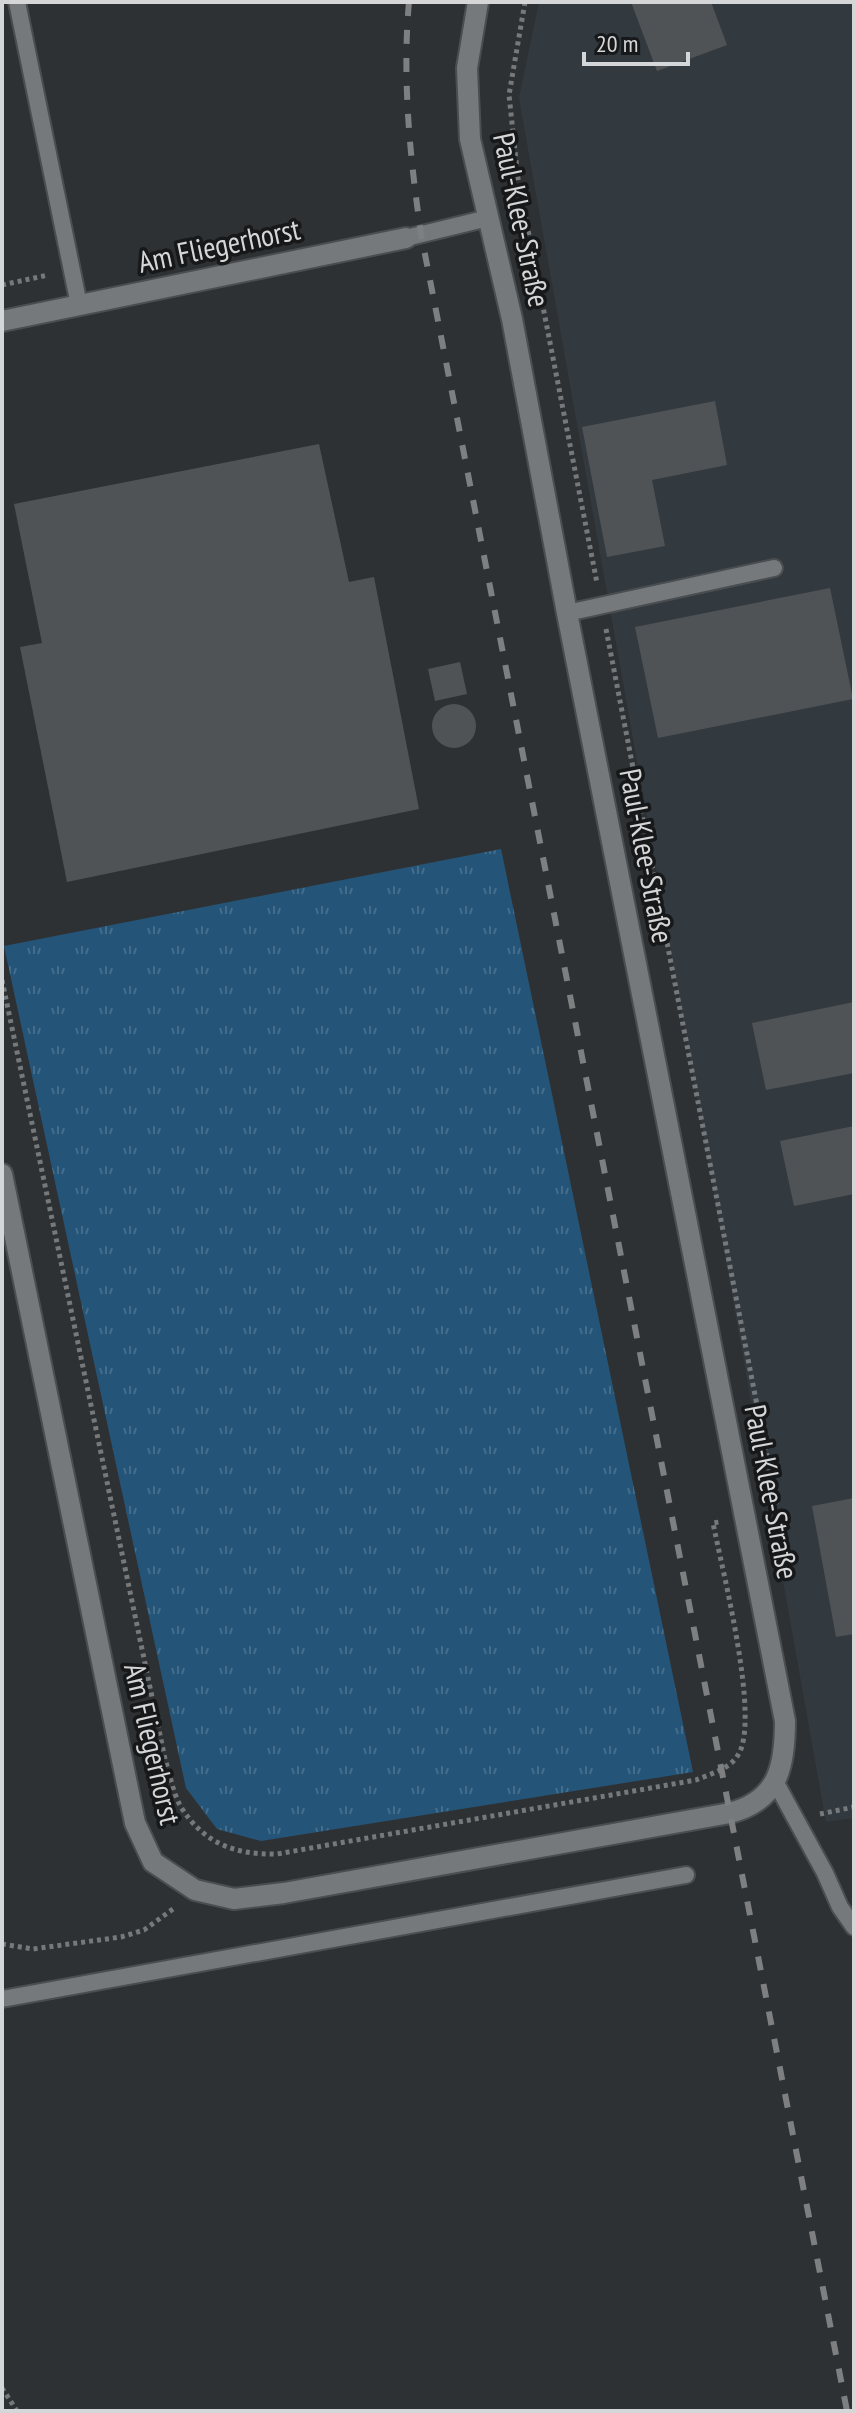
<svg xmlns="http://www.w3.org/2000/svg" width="856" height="2413" font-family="'PT Sans Narrow',sans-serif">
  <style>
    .built { fill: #323a40 }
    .grass { fill: url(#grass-tufts) }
    .building { fill: #505356 }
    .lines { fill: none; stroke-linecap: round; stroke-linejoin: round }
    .lane-casing { stroke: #4b4e50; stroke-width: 20 }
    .street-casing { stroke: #4b4e50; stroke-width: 24 }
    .path { stroke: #76797b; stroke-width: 5; stroke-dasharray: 4 4; stroke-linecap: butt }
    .lane { stroke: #76797b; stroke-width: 16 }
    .street { stroke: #76797b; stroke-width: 20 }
    .rail { stroke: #7d7f81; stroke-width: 6; stroke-dasharray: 14 14; stroke-linecap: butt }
    .labels { text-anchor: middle; stroke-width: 7; stroke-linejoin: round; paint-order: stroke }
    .street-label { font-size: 30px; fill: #d4d6d7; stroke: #171819 }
  </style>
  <defs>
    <pattern id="grass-tufts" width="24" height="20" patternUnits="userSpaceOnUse" patternTransform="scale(2)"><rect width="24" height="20" fill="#245579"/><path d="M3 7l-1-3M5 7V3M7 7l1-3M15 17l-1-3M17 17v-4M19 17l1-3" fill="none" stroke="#436d8b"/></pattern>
  </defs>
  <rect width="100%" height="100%" fill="#2e3133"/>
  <path class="built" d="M539,2H854V1818L826,1822L519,98Z"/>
  <path class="grass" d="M501,849L693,1772L261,1841L217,1829L186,1788L4,946Z"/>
  <path class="building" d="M631,2H711L727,45L657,71Z
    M715,401L727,465L652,480L665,546L607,557L582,427Z
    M319,444L349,582L374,577L419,809L67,882L20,647L42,643L14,504Z
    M830,588L853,699L658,738L635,627Z
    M460,662L467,694L435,701L428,669Z
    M432 726a22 22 0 1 1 44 0a22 22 0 1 1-44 0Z
    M854,1002V1073L766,1090L752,1023Z
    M854,1126V1194L794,1206L780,1141Z
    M854,1498V1634L836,1637L812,1506Z"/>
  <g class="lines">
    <g class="lane-casing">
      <path id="lane" d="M17,2L79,305
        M406,238L488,218
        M567,613L774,568
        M776,1783L825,1873L840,1907L854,1927
        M2,1999L686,1875"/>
    </g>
    <g class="street-casing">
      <path id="street" d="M2,321L406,238
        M2,1174L135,1823L153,1862L195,1890L234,1899L284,1893L730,1813C779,1800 785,1766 785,1721L567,613L512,319L470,139L467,68L478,2"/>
    </g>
    <path class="path" d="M525,2L509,95L518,179L597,583
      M2,285L48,275
      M606,629L777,1508L772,1510
      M2,980L165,1759C170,1775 173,1793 181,1807C204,1844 236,1855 277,1854L696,1780C710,1774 730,1769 738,1755C761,1720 722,1569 713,1523L719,1522
      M820,1814L854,1807
      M2,1944L33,1949L121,1937L144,1930L173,1909
      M2,2388L17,2411"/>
    <use href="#lane" class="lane"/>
    <use href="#street" class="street"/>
    <path class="rail" d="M409,2C402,80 410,157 421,234L847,2411"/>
  </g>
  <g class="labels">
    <g class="street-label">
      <text transform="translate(521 220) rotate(78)" y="10">Paul-Klee-Straße</text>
      <text transform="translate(219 246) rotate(-12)" y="10">Am Fliegerhorst</text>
      <text transform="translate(646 856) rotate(79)" y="10">Paul-Klee-Straße</text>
      <text transform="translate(771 1492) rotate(79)" y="10">Paul-Klee-Straße</text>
      <text transform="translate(152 1744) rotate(77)" y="10">Am Fliegerhorst</text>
    </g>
  </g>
  <rect width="856" height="2413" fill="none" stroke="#d4d6d7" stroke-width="8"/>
  <path d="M584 52v12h104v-12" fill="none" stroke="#d4d6d7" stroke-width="4"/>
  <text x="596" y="52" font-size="24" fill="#d4d6d7" stroke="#171819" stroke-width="6" paint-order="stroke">20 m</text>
</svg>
